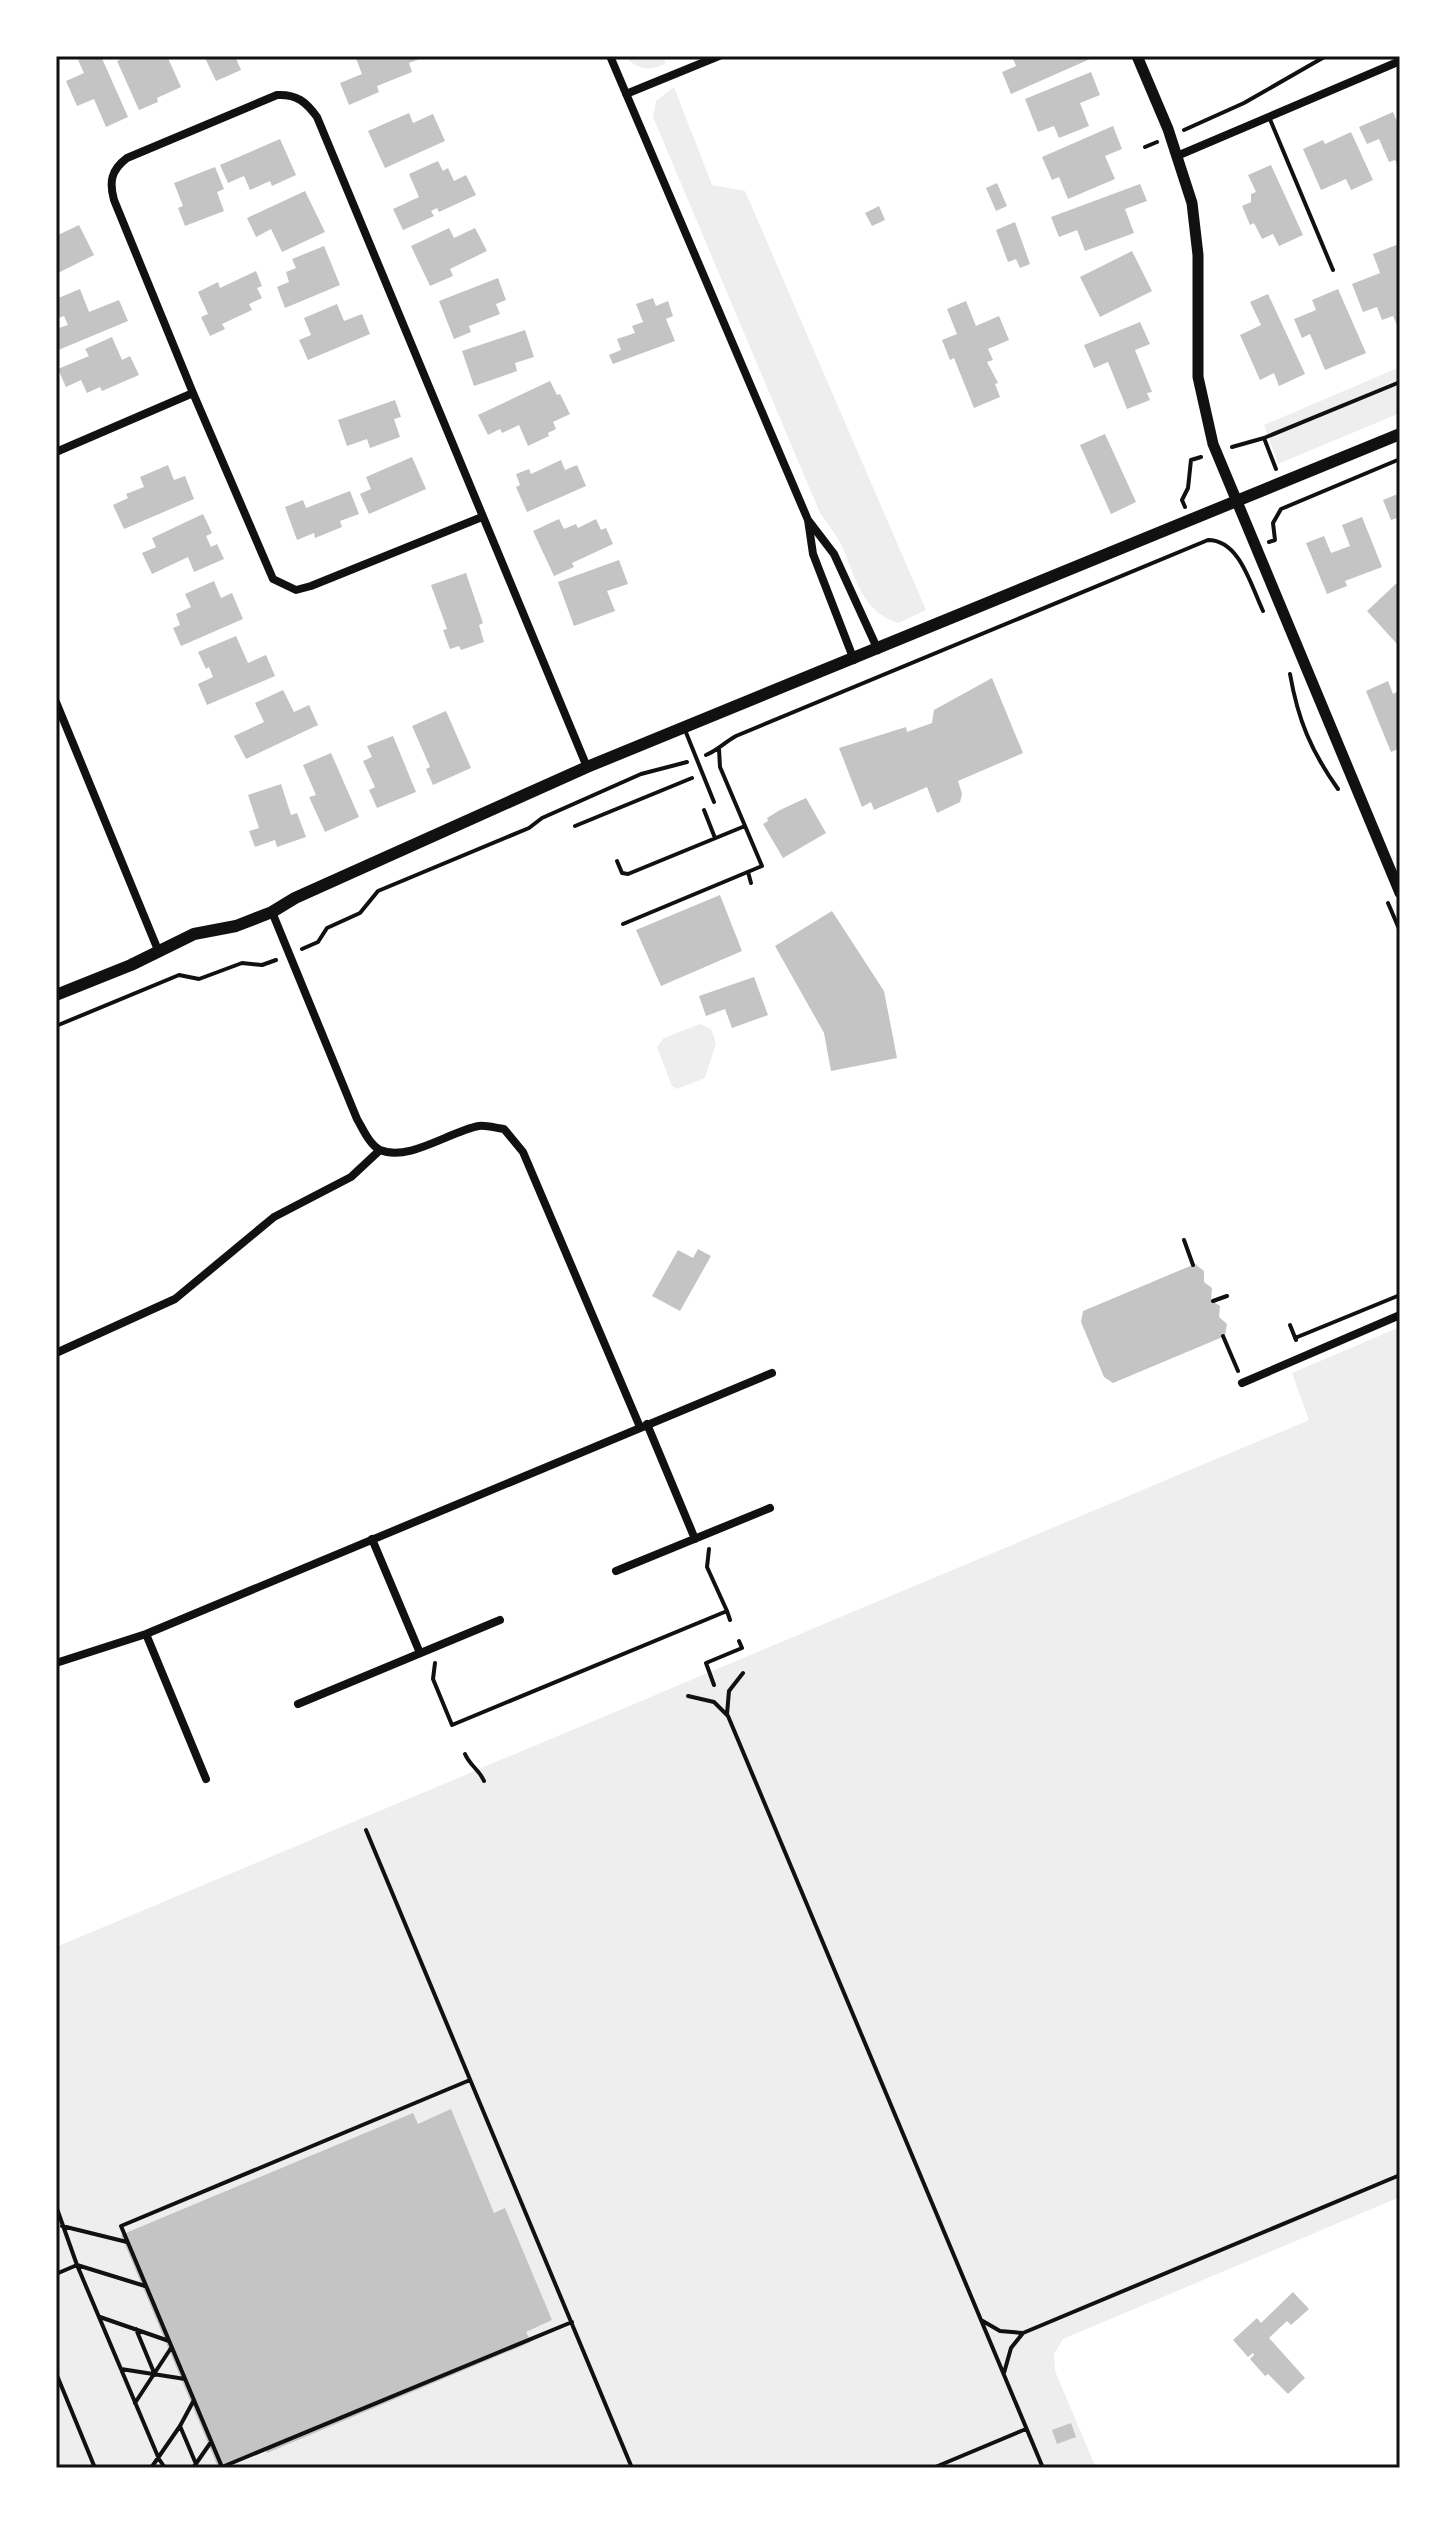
<svg xmlns="http://www.w3.org/2000/svg" width="1456" height="2524" font-family="'Zilla Slab',serif">
  <style>
    .green { fill: #eee }
    .building { fill: #c4c4c4 }
    .lines { fill: none; stroke-linecap: round; stroke-linejoin: round }
    .path { stroke: #111; stroke-width: 4 }
    .service { stroke: #111; stroke-width: 4 }
    .minor { stroke: #111; stroke-width: 8 }
    .tertiary { stroke: #111; stroke-width: 11 }
    .secondary { stroke: #111; stroke-width: 12 }
    .neatline { fill: none; stroke: #111; stroke-width: 3 }
  </style>
  <rect width="100%" height="100%" fill="#fff"/>
  <path class="green" d="M625,56H662L666,63C650,72 637,70 625,56Z
    M674,87L712,185L745,191L926,610L898,623C860,610 856,577 841,544C835,533 827,523 820,513L653,117L656,101Z
    M1400,367V413L1278,464L1264,425Z
    M700,1024L711,1029L716,1043L705,1078L677,1089L672,1086L657,1047L664,1038Z
    M1400,1327V2197L1063,2339L1054,2354L1055,2371L1096,2468H56V1947L1309,1420L1292,1373Z"/>
  <path class="building" d="M87,56H101L128,117L106,127L94,99L77,106L66,81L84,73L78,60Z
    M129,56H167L181,87L157,98L158,102L139,110L117,61Z
    M204,56H235L241,70L216,81Z
    M355,56H417L419,59L409,63L412,72L377,86L379,92L349,105L340,83L362,74Z
    M1012,56H1089L1090,59L1011,94L1002,72L1016,66Z
    M1091,72L1100,95L1080,103L1089,126L1059,138L1054,126L1038,132L1025,99Z
    M1393,112L1400,129V170L1395,160L1389,162L1379,139L1367,144L1359,127Z
    M409,113L413,123L433,114L445,141L385,168L368,131Z
    M1113,126L1122,149L1105,156L1115,179L1068,199L1059,177L1052,180L1042,157Z
    M1351,132L1373,180L1351,190L1346,179L1321,190L1303,149L1323,140L1325,144Z
    M280,139L296,175L272,186L270,181L250,190L244,176L228,183L220,165Z
    M438,161L443,171L448,168L454,181L466,175L476,195L439,212L437,208L431,211L434,216L403,230L393,209L419,197L409,174Z
    M1271,165L1303,235L1279,246L1273,234L1262,239L1254,223L1250,225L1242,206L1251,202V194L1256,192L1248,175Z
    M215,167L224,189L217,192L224,211L185,226L178,208L183,206L174,183Z
    M997,183L1007,206L996,211L986,188Z
    M1140,184L1147,201L1125,209L1134,233L1085,251L1077,230L1059,237L1051,217Z
    M305,191L325,232L282,252L271,229L256,237L247,218Z
    M879,206L885,220L872,226L865,213Z
    M1015,222L1030,264L1020,268L1016,259L1008,262L996,230Z
    M79,225L94,255L56,274V236Z
    M449,228L454,238L475,228L487,251L450,269L453,276L430,286L411,246Z
    M1399,244L1400,246V332L1393,316L1382,320L1377,307L1363,312L1352,284L1380,273L1373,254Z
    M324,246L340,285L285,308L277,287L289,282L286,272L296,268L292,259Z
    M1132,251L1152,291L1100,317L1080,277Z
    M256,271L262,286L257,288L262,298L249,304L252,310L222,324L225,329L210,336L201,317L208,314L198,292L218,282L220,288Z
    M498,278L506,300L496,304L500,314L469,326L471,332L454,339L439,301Z
    M80,289L89,312L119,300L128,321L56,351V329L68,325L64,316L56,319V299Z
    M1338,289L1366,353L1325,370L1310,334L1302,338L1294,319L1316,310L1312,300Z
    M1268,294L1305,374L1279,386L1274,373L1260,380L1240,335L1261,325L1250,302Z
    M653,298L656,306L668,301L673,316L666,319L675,341L613,364L609,355L621,350L617,339L635,333L632,326L643,322L636,304Z
    M966,301L976,326L999,316L1009,340L988,349L993,360L987,362L998,383L995,384L1000,397L974,408L954,358L950,360L942,340L957,334L947,309Z
    M337,304L344,321L362,314L370,334L308,360L299,340L311,335L304,318Z
    M1140,322L1150,344L1135,350L1152,392L1147,393L1150,400L1127,409L1108,362L1094,368L1084,345Z
    M525,330L534,357L515,363L517,371L474,386L462,351Z
    M112,337L122,360L130,356L139,375L102,391L100,387L87,393L81,380L66,387L58,369L89,356L85,349Z
    M550,381L557,395L560,394L570,414L553,422L556,429L548,433L549,436L528,446L519,425L502,433L500,429L488,435L478,415Z
    M395,400L401,417L394,419L400,437L370,448L367,439L347,446L338,420Z
    M1105,434L1136,502L1111,514L1080,445Z
    M412,457L426,489L369,514L360,494L371,489L366,477Z
    M561,460L565,470L577,465L586,486L527,512L516,487L520,485L516,474L529,469L531,474Z
    M168,465L174,480L185,476L194,499L124,529L113,505L128,498L126,494L144,487L140,477Z
    M350,491L359,514L340,521L342,527L315,538L314,533L297,540L285,507L303,500L306,508Z
    M1400,493V517L1391,520L1383,500Z
    M203,514L212,533L206,536L211,547L217,544L224,559L194,572L188,557L152,574L142,553L156,547L152,538Z
    M1362,517L1382,567L1345,581L1347,586L1327,594L1306,543L1324,536L1331,553L1350,546L1342,525Z
    M559,519L564,529L576,524L578,528L596,519L601,530L606,528L613,544L572,563L574,567L554,576L533,531Z
    M619,560L628,584L607,591L615,611L574,626L558,582Z
    M466,573L483,623L479,625L484,642L461,650L459,646L450,649L443,630L447,629L431,585Z
    M1400,580V641L1397,644L1367,611Z
    M214,581L221,598L232,593L243,619L181,646L173,628L180,625L176,614L191,607L185,594Z
    M236,636L248,663L266,655L275,676L207,705L198,684L213,677L209,667L206,669L198,652Z
    M992,678L1023,753L958,781L962,794L960,802L937,813L927,787L874,810L871,802L862,807L839,748L906,727L907,732L932,723L934,710Z
    M1388,681L1393,694L1399,691L1400,694V748L1391,752L1366,691Z
    M283,690L294,712L309,705L318,725L246,759L234,736L264,722L255,703Z
    M446,711L471,768L433,785L426,769L430,767L412,726Z
    M393,736L416,792L377,808L369,790L375,787L363,761L372,757L367,746Z
    M331,753L359,817L325,832L309,797L316,795L303,765Z
    M281,784L291,815L297,813L306,837L277,847L275,840L255,847L249,831L259,828L248,795Z
    M806,798L826,833L783,858L763,824L768,821L767,818L780,810Z
    M720,895L742,951L661,986L636,930Z
    M832,911L884,991L897,1058L831,1071L824,1033L775,946Z
    M754,977L768,1015L732,1028L725,1009L706,1016L699,996Z
    M698,1249L711,1256L680,1311L652,1296L678,1250L693,1258Z
    M1195,1264L1204,1271V1282L1212,1288L1211,1300L1220,1306L1219,1317L1227,1324L1225,1336L1113,1383L1104,1377L1081,1322L1083,1311Z
    M451,2109L494,2213L505,2208L552,2320L526,2332L531,2342L267,2453L265,2448L218,2467L121,2235L413,2113L418,2124Z
    M1293,2292L1309,2309L1291,2325L1287,2321L1269,2338L1305,2378L1288,2394L1268,2374L1265,2376L1250,2359L1254,2355L1253,2353L1248,2357L1233,2340L1257,2318L1261,2323Z
    M1071,2423L1076,2437L1057,2444L1052,2430Z"/>
  <g class="lines">
    <path class="path" d="M1184,130L1244,103L1326,56
      M1145,147L1157,142
      M1264,438L1276,469
      M1232,447L1264,438L1400,382
      M1185,507L1182,500L1188,488L1191,460L1201,457
      M1269,542L1275,540L1273,523L1281,509L1400,459
      M1290,674C1298,720 1311,751 1338,789
      M706,755C718,750 725,742 736,736L1208,540C1240,540 1251,586 1263,611
      M704,810L715,838
      M575,826L692,778
      M617,861L622,873L628,874L745,826
      M748,872L751,883
      M1388,903L1400,931
      M623,924L762,866L720,767L719,749
      M302,949L318,942L327,928L360,913L378,891L529,828L542,818L641,774L687,762
      M56,1026L179,975L199,979L242,963L262,965L276,960
      M1184,1240L1193,1265
      M1213,1301L1227,1296
      M1290,1325L1296,1340
      M1223,1336L1238,1371
      M1295,1338L1400,1295
      M709,1549L707,1567L727,1611
      M435,1663L433,1679L452,1725L727,1611L730,1620
      M714,1685L706,1663L742,1648L739,1641
      M688,1696L714,1702L728,1716L1043,2468
      M727,1714L729,1691L743,1673
      M465,1754C470,1766 479,1769 484,1781
      M366,1830L632,2468
      M470,2080L121,2226L222,2467L572,2322
      M56,2206L77,2265L159,2459L165,2468
      M62,2226L127,2242
      M56,2274L77,2265L145,2286
      M100,2317L169,2341
      M981,2320L1000,2331L1023,2333
      M136,2329L155,2375
      M121,2369L185,2379
      M56,2373L95,2468
      M1004,2373L1011,2348L1023,2333L1400,2175
      M135,2403L171,2348
      M180,2426L196,2464
      M151,2468L180,2426L194,2400
      M193,2468L211,2442
      M933,2468L1026,2429"/>
    <path class="service" d="M1269,117L1333,270
      M685,730L714,802"/>
    <path class="minor" d="M610,56L808,520L813,554L854,660
      M626,94L719,56
      M1177,156L1400,61
      M56,452L193,393
      M482,517L311,586L296,590L273,579L193,393L114,200C109,182 111,170 127,158L277,95C297,94 306,102 317,117L587,767
      M808,520L834,554L878,650
      M56,702L158,950
      M272,912L357,1119C363,1129 369,1144 380,1150C409,1162 450,1131 479,1126C486,1125 496,1128 504,1129L523,1152L640,1427
      M56,1353L175,1299L274,1217L351,1177L380,1150
      M1242,1383L1400,1315
      M647,1424L695,1539
      M372,1539L420,1653
      M616,1571L770,1508
      M146,1634L206,1779
      M56,1663L146,1634L772,1373
      M298,1704L500,1620"/>
    <path class="tertiary" d="M1137,56L1168,129L1192,203L1198,255V377L1213,444L1400,893"/>
    <path class="secondary" d="M56,995L131,965L194,934L236,926L272,912L295,898L587,767L1400,434"/>
  </g>
  <rect width="1456" height="2524" fill="none" stroke="#ffffff" stroke-width="116"/>
  <rect x="58" y="58" width="1340" height="2408" class="neatline"/>
</svg>
